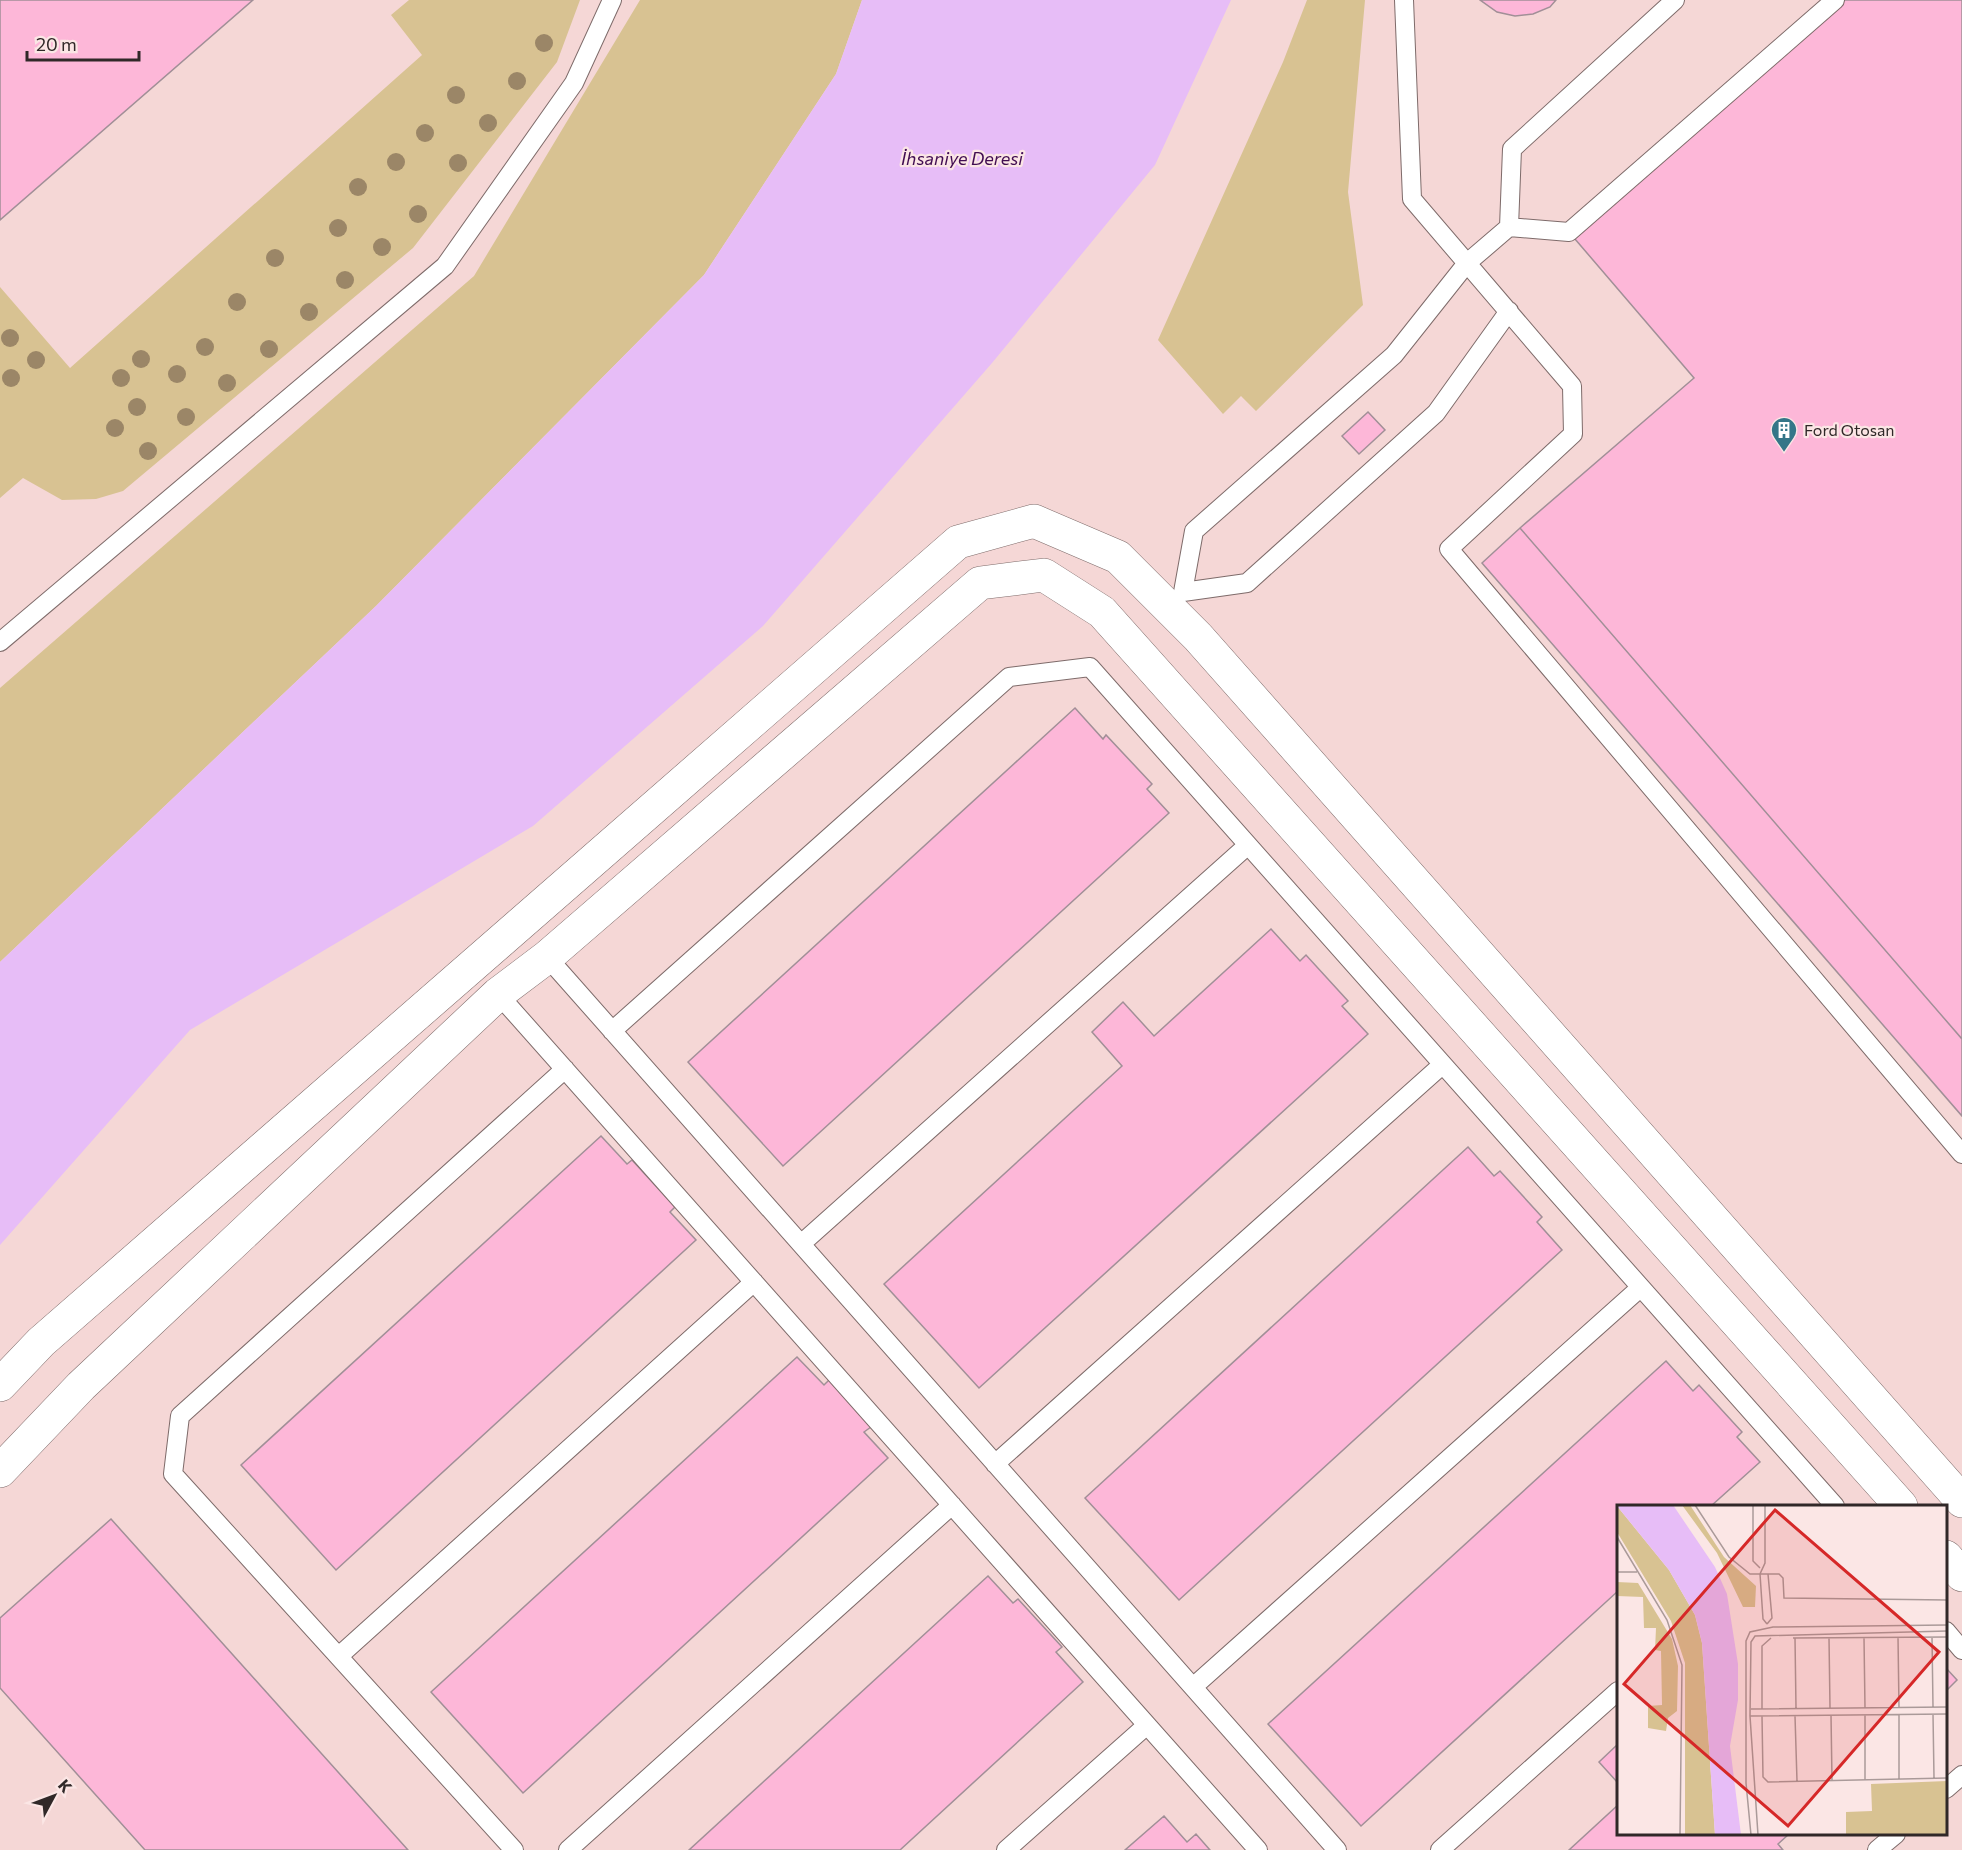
<svg xmlns="http://www.w3.org/2000/svg" width="1962" height="1850" font-family="Commissioner,sans-serif">
  <style>
    .built { fill: #f5d7d6; fill-rule: evenodd }
    .green { fill: #d8c292 }
    .water { fill: #e7bdf7 }
    .building { fill: #fdb7d8; stroke: #a18f97; stroke-width: 1.5 }
    .lines { fill: none; stroke-linecap: round; stroke-linejoin: round }
    .lane-casing { stroke: #7e6b6a; stroke-width: 20 }
    .secondary-casing { stroke: #7e6b6a; stroke-width: 34 }
    .lane { stroke: #fff; stroke-width: 18 }
    .secondary { stroke: #fff; stroke-width: 33 }
    .tree { fill: #9b8667 }
    .labels { text-anchor: middle; stroke-width: 4.5; stroke-linejoin: round; paint-order: stroke }
    .poi-label { font-size: 16px; fill: #302828; stroke: #fbe6e5; text-anchor: start }
    .water-label { font-size: 18px; font-style: italic; fill: #420d52; stroke: #fbe6e5 }
    .inset-road { fill: none; stroke: #aa9a99; stroke-width: 1.5 }
    .view { fill: #d62828; fill-opacity: 0.15; stroke: #d62828; stroke-width: 3 }
    .inset-edge { fill: none; stroke: #302828; stroke-width: 3 }
  </style>
  <rect width="100%" height="100%" fill="#fbe6e5"/>
  <path class="built" d="M0,0H1962V1850H0ZM1618,1506H1946V1834H1618Z"/>
  <path class="green" d="M409,0H580L557,62L413,248L123,491L96,499L62,500L23,478L0,498V287L70,368L422,55L391,15Z
    M640,0H862L836,74L704,275L376,606L0,962V688L474,276Z
    M1307,0H1365L1348,192L1363,305L1256,411L1241,396L1223,414L1158,340L1283,62Z"/>
  <path class="water" d="M862,0H1231L1155,165L992,363L763,626L533,826L190,1030L0,1245V962L376,606L704,275L836,74Z"/>
  <path class="building" d="M0,0H253L0,220Z
    M1480,0H1556L1550,7L1533,14L1515,16L1497,12Z
    M1832,0H1962V1039L1520,528L1694,378L1569,232Z
    M1368,412L1385,430L1359,454L1342,436Z
    M1520,528L1962,1039V1116L1482,563Z
    M1075,708L1103,739L1106,735L1152,784L1147,789L1169,813L783,1166L688,1062Z
    M1271,929L1300,961L1306,955L1348,1001L1342,1006L1368,1034L979,1388L884,1284L1122,1066L1092,1032L1123,1002L1154,1036Z
    M601,1136L627,1164L632,1160L675,1207L670,1212L696,1240L336,1570L241,1465Z
    M1468,1147L1494,1176L1500,1171L1542,1217L1537,1222L1562,1250L1179,1600L1085,1498Z
    M797,1357L824,1385L829,1380L871,1427L864,1432L888,1458L523,1793L431,1692Z
    M1666,1361L1693,1391L1699,1385L1742,1432L1737,1437L1760,1462L1711,1506H1618V1591L1361,1826L1268,1724Z
    M111,1519L408,1850H145L0,1688V1618Z
    M988,1576L1013,1603L1018,1599L1062,1647L1056,1652L1083,1682L900,1850H689Z
    M1946,1668L1957,1680L1946,1691Z
    M1618,1744V1783L1599,1762Z
    M1618,1805V1834H1789L1778,1844L1783,1850H1569Z
    M1164,1816L1187,1842L1196,1834L1210,1850H1125Z"/>
  <g class="lines">
    <g class="lane-casing">
      <path id="lane" d="M1404,0L1412,199L1572,386L1573,434L1449,549L1962,1154
        M1509,227L1512,149L1675,0
        M1509,311L1436,413L1247,583L1183,592L1194,531L1394,355L1467,263L1509,227L1569,232L1835,0
        M0,642L445,266L574,83L612,0
        M547,957L1337,1850
        M498,994L1258,1850
        M612,1031L1009,677L1090,667L1835,1506
        M801,1244L1248,845
        M995,1464L1442,1065
        M1946,1631L1962,1650
        M339,1656L754,1282
        M1193,1687L1640,1288
        M1946,1789L1962,1775
        M514,1850L173,1474L180,1416L565,1069
        M568,1850L952,1505
        M1006,1850L1147,1725
        M1440,1850L1618,1691
        M1877,1850L1896,1834"/>
    </g>
    <g class="secondary-casing">
      <path id="secondary" d="M0,1385L41,1342L958,542L1034,521L1118,557L1198,637L1962,1501
        M0,1471L81,1386L498,994L547,957L980,583L1044,575L1102,612L1901,1506
        M1946,1557L1962,1575"/>
    </g>
    <use href="#lane" class="lane"/>
    <use href="#secondary" class="secondary"/>
  </g>
  <g class="tree">
    <circle cx="544" cy="43" r="9"/>
    <circle cx="517" cy="81" r="9"/>
    <circle cx="456" cy="95" r="9"/>
    <circle cx="488" cy="123" r="9"/>
    <circle cx="425" cy="133" r="9"/>
    <circle cx="396" cy="162" r="9"/>
    <circle cx="458" cy="163" r="9"/>
    <circle cx="358" cy="187" r="9"/>
    <circle cx="418" cy="214" r="9"/>
    <circle cx="338" cy="228" r="9"/>
    <circle cx="382" cy="247" r="9"/>
    <circle cx="275" cy="258" r="9"/>
    <circle cx="345" cy="280" r="9"/>
    <circle cx="237" cy="302" r="9"/>
    <circle cx="309" cy="312" r="9"/>
    <circle cx="10" cy="338" r="9"/>
    <circle cx="205" cy="347" r="9"/>
    <circle cx="269" cy="349" r="9"/>
    <circle cx="141" cy="359" r="9"/>
    <circle cx="36" cy="360" r="9"/>
    <circle cx="177" cy="374" r="9"/>
    <circle cx="11" cy="378" r="9"/>
    <circle cx="121" cy="378" r="9"/>
    <circle cx="227" cy="383" r="9"/>
    <circle cx="137" cy="407" r="9"/>
    <circle cx="186" cy="417" r="9"/>
    <circle cx="115" cy="428" r="9"/>
    <circle cx="148" cy="451" r="9"/>
  </g>
  <defs>
    <g id="building-pin" transform="scale(1.35)"><path d="M0 17L-7.5 6A9.5 9.5 0 1 1 7.5 6Z" fill="#357688" stroke="#fbe6e5"/><path d="M-4-6H4V6H1V3H-1V6H-4ZM-2.5-4.3h1.7v1.8h-1.7ZM.8-4.3h1.7v1.8H.8ZM-2.5-1h1.7V.8h-1.7ZM.8-1h1.7V.8H.8Z" fill="#fff"/></g>
  </defs>
  <g fill-rule="evenodd">
    <use href="#building-pin" x="1784" y="430"/>
  </g>
  <g class="labels">
    <g class="poi-label">
      <text x="1804" y="436">Ford Otosan</text>
    </g>
    <g class="water-label">
      <text x="962" y="165">İhsaniye Deresi</text>
    </g>
  </g>
  <g transform="translate(1617 1505)">
    <rect width="330" height="330" fill="#fbe6e5"/>
    <path d="M65,0H73L107,52L139,81L138,102H126L100,48ZM0,1L52,65L78,110L85,138L98,330H68V158L54,116L0,27ZM0,77L21,78L55,134L61,161L60,206L51,213L49,226L31,223V201L45,200L44,146L38,145L39,123H27L26,92L0,91ZM330,276V330H229V307L255,306L254,279Z" fill="#d8c292"/>
    <path d="M56,0L98,62L110,89L121,159V195L113,241L124,330H98L85,138L78,110L52,65L0,1Z" fill="#e7bdf7"/>
    <path class="inset-road" d="M78,0L112,52L133,69H162L166,73L167,93L330,95M136,0V56L143,63M148,0V58L143,69L146,114L150,119M0,32L50,115L65,160L63,330M0,67H20M150,119L155,113L151,69M281,132L282,203M315,132L316,202M176,133L330,132M178,133L179,203M212,133L213,203M247,133L248,203M134,204L330,202M145,204V141L154,133M282,209V274M316,209L317,273M214,210L215,275M248,210V275M133,211L330,209M145,211L146,272L151,277L330,273M178,211L180,276M134,330L129,278V136L133,127L156,122L330,120M141,330L133,211L134,137L138,131L330,126"/>
    <path class="view" d="M158,5L322,147L171,321L7,179Z"/>
    <rect width="330" height="330" class="inset-edge"/>
  </g>
  <g transform="translate(54 1796) rotate(49)" stroke="#fbe6e5" stroke-width="4.5" paint-order="stroke">
  <path d="M0-4.5L10 22L0 15L-10 22Z" fill="#302828"/>
  <text y="-9" font-size="16" font-weight="bold" text-anchor="middle" fill="#302828">K</text>
  </g>
  <path d="M27 51v9h112v-9" fill="none" stroke="#302828" stroke-width="3"/>
  <text x="36" y="51" font-size="18" fill="#302828" stroke="#fbe6e5" stroke-width="4.5" paint-order="stroke">20 m</text>
</svg>
